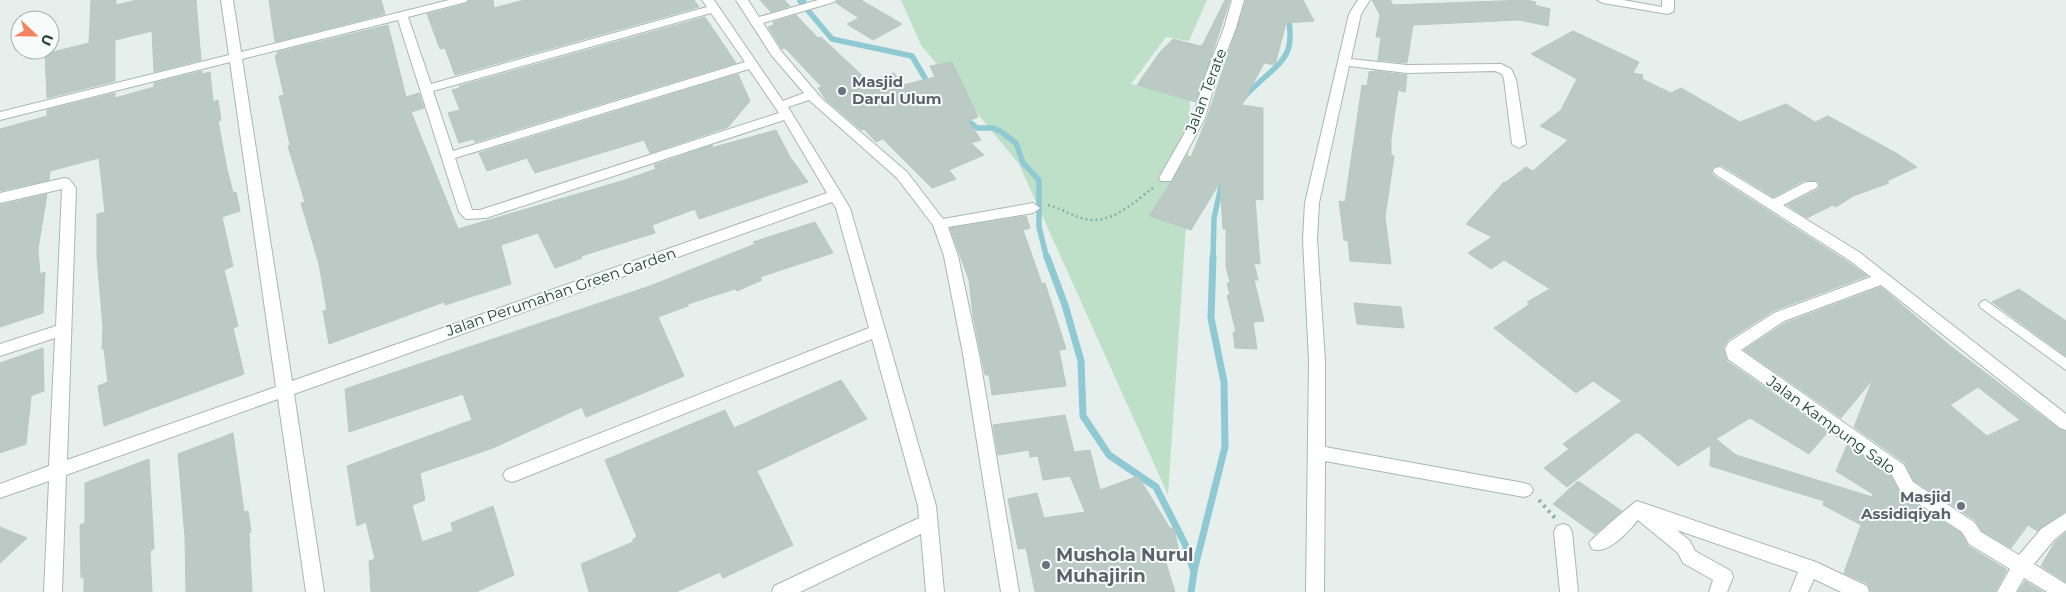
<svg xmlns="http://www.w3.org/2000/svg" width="2066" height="592" font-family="Montserrat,sans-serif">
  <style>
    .green { fill: #bfe0c8 }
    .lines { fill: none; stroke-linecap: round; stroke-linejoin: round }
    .stream-far1 { stroke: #8ec9d4; stroke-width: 5.5 }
    .stream { stroke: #8ec9d4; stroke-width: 7 }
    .building { fill: #bbcac4; stroke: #b8c9c2; fill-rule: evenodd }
    .lane-casing { stroke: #a8b8b2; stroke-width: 2 }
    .street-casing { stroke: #a8b8b2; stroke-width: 2 }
    .path-far1 { stroke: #86b3a5; stroke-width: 2.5; stroke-dasharray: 2 3; stroke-linecap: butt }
    .path { stroke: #86b3a5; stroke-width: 4; stroke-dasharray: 2.5 4.5; stroke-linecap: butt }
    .lane { fill: #fff; fill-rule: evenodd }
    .street { fill: #fff; fill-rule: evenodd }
    .worship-dot { fill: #6b7280; stroke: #f7fbf9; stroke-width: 2 }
    .labels { text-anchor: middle; stroke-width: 4; stroke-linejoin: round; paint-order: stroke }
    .worship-label { font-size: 15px; font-weight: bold; fill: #5b616d; stroke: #f7fbf9; text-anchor: start }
    .street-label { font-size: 15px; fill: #24423a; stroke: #f7fbf9 }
    .near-worship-label { font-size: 18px; font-weight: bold; fill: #5b616d; stroke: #f7fbf9; text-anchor: start }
  </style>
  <rect width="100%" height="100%" fill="#e6efeb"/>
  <path class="green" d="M901,0H1207L1189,41L1166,37L1131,84L1190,98L1187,211L1168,495L1019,164L921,45Z"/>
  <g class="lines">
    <path class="stream-far1" d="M804,0L800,1L832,39L912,56L929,85
      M1243,98C1282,57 1300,63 1285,0
      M962,125L971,123L977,128H993L1000,131L1016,143L1023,163L1039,180V227L1047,259
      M1213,259L1214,218L1222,182"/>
    <path class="stream" d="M1047,257L1065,305L1081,361L1083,416L1109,455L1156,487L1185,544L1194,572L1191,592
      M1194,571L1225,447L1224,382L1211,318L1213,257"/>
  </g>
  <path class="building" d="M91,0H116V5L137,0H196L201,60L154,72L152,31L115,40V81L47,98L45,54L89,43Z
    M269,0H381L385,14L275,42Z
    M470,0H493L494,8L524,0H694L699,7L455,75L445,48L440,49L427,14L466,4Z
    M760,0H784L790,6L771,12Z
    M838,0H861L902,24L873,40L847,24L859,18L836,3Z
    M1225,0H1230L1196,102L1137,85L1160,52L1173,39L1200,46L1203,44Z
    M1246,0H1303L1314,21L1286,23L1275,65L1264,63L1242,105L1263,108V200L1255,199L1260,264L1254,263L1258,280H1254L1264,321L1253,322L1257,349L1235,348L1233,332H1236L1227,295H1230L1227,283H1230L1226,266V229H1223L1220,182L1191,230L1149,216L1188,156L1191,157L1207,118Z
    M1372,0H1390L1393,5L1526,0L1536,2L1535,5L1550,9L1548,26L1519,20L1413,25L1407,63L1378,60L1381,37H1376L1380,15Z
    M796,15L818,38L821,37L868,81L894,73L903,85L935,77L930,66L952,62L978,117L968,121L981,140L971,143L984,155L949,170L956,179L932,188L883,139L876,142L864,129L861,130L826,100L818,88L822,87L785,48L782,49L768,27L774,25L773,22Z
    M705,17L736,63L475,142L473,139L459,143L448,113L460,110L452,90L460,88L459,86Z
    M388,25L406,97L419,93L424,108L411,112L458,229L625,180L656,169L654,165L713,145L711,148L776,130L790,157L808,182L699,219L695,209L652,225L655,233L581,256L582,258L555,268L538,233L501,245L511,284L445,305L444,302L329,344L323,311L327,310L319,264L301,203L305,202L288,146L290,145L279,96L284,95L275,56L277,55V52Z
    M1573,31L1639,62L1633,73L1643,75L1642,79L1671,93L1681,88L1740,122L1786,104L1815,122L1828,116L1896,153L1917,167L1887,181L1889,183L1853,196L1836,207L1833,205L1807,218L1787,205L1817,190L1820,186L1818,181L1805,180L1773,197L1721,165L1713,167L1711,172L1714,176L1848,262L1867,276L1773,311L1728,340L1723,348L1727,361L1828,432L1809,454L1750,418L1716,439L1736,455L1872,497L1873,494L1836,471L1847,445L1891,476L1900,494L1961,533L1968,546L2007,570L1995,592H1871L1868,584L1844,573L1861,525L1823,505L1824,501L1710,466L1711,445L1678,466L1639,433H1635L1567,487L1544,468L1569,449L1563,444L1622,401L1593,381L1576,393L1494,328L1530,304L1527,302L1550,289L1504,260L1491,269L1468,253L1492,237L1466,224L1504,182H1506L1526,167L1533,171L1568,140L1540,126L1561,110L1577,79L1531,54Z
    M202,71L203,74L210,72L213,102L218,100L221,120L218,121L227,169L233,193L236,192L240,211L222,217L233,266L224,270L238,326L233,328L244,374L104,426L98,386L108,382L104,349H102L103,327L97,257V214L105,212L99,158L50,171L49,180L0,191V129L47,116V110L115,93V98L154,87V83Z
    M1376,71L1407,75L1405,92L1398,90L1391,139V155L1394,156L1385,217L1391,264L1350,261L1348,241L1344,240L1339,201L1345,202L1362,85L1367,86L1369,72Z
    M738,74L750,101L728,127L650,153L644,140L535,173L527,158L487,171L479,153Z
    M47,194L38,249L40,274L45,272L43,313L0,327V205Z
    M1026,216L1030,228L1023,230L1042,284L1045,283L1066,349L1059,350L1066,386L992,395L989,375H985L973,315L969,280L950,228Z
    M815,222L833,253L760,277L762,280L737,291L735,289L688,304V306L658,317L684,376L586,417L582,407L493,448L420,473L425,500L412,505L422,542L453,531L451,523L493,506L514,575L476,592H371L369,561L375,559L366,522L357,526L347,466L472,420L463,394L349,432L345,389L650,286L755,244L753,242Z
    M1881,287L1949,345L2059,429L2066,432V511L2037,531L2028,525L2011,548L1982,531L1975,520L1914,481L1905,463L1854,427L1873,379L1841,418L1744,350L1785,323ZM1978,387L2020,420L1987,436L1950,405Z
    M2019,289L2066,321V356L1992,302Z
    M1354,303L1401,307L1404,328L1357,324Z
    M43,348L44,391L31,396L26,444L0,453V363Z
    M841,380L867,419L757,471L793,545L723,578L720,572L676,592H589L581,564L633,542V539L637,537L605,460L725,410L734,428Z
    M1065,415L1074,452L1090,450L1100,490L1138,476L1170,528H1174L1179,552L1163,553L1175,592H1035L1026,548L1018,549L1008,499L1037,493L1044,518L1085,512L1070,476L1043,480L1038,456L1030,457L1029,450L998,455L993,425Z
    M233,433L244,512L248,511L251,532L249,533L252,592H186L185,537L178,454Z
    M149,459L154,549L150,551L152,592H84V577L81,578L80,525L85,523V483Z
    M1578,481L1622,511L1595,534L1553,504Z
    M0,527L27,538L0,563Z
    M2066,532V582L2041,566L2055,542Z
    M2025,581L2043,592H2018Z"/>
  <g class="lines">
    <g class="lane-casing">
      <path id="lane" d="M1985,300L2066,358V370L1981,308L1979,305L1981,302Z"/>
    </g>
    <g class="street-casing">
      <path id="street" d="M221,0H233L241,52L449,0H468L466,2L408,17L431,84L707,7L702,0H714L783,101L804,93L772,56L736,0H748L759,17L818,0H836L834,2L763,23L781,51L822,99L907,172L943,219L1033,203L1040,208L1033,213L948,227L958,256L979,354L1019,592H1001L963,354L944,256L933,225L897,178L809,100L788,107L850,208L936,506L944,592H926L921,534L800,592H772L774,586L919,518L918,506L872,339L518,480L512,482L506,480L503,475L506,470L869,328L836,208L832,202L294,394L324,592H306L278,399L66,475L62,592H44L49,481L0,498V484L49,466L55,338L0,356V344L56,326L62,189L0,203V193L64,178L69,179L76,188L67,460L276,387L230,62L0,120V112L229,55ZM711,13L745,62L453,151L433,91ZM398,20L459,212L466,219L486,218L784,120L827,193L292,381L242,59ZM749,69L779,113L480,210H472L455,158Z
        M1232,0H1244L1236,28L1215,82L1205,118L1171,181H1161L1159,178L1193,118L1203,82L1224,28Z
        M1358,0H1370L1361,14L1351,59L1407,65L1501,64L1511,69L1516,79L1526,144L1519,148L1512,144L1504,79L1502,74L1495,71L1407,73L1349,66L1319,203L1317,239L1325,361V447L1524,483L1530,485L1533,490L1530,495L1524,497L1325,461L1324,592H1306L1309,361L1303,239L1305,203L1349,14Z
        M1597,0H1623L1662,7V0H1674V11L1668,14L1603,3Z
        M1720,167L1773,199L1806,182H1816L1818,185L1816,188L1783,205L1859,252L2066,414V430L2060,428L1881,285L1784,321L1741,350L1904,465L1913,482L1974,522L1981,532L2019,555L2041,529L2066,513V530L2054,540L2034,564L2066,584V592H2047L2024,578L2016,592H1997L2010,569L1969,544L1962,532L1901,492L1892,475L1728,359L1725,349L1729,342L1774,313L1871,277L1849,260L1715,174L1713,171L1715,168Z
        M1637,501L1816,562L1867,586L1869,592H1841L1814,579L1808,592H1790L1798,572L1677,530L1690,541L1695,551L1731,571L1733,577L1727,592H1709L1713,580L1683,563L1678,553L1638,520C1628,532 1608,555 1592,549L1589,543C1590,540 1633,503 1637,501Z
        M1563,524L1569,526L1572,532L1578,592H1560L1554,532L1557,526Z"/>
    </g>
    <path class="path-far1" d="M1048,205C1061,208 1072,216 1085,219C1112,225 1135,201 1154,187"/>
    <path class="path" d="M1539,500L1555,518"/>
    <use href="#lane" class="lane"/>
    <use href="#street" class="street"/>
  </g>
  <g class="worship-dot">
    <circle cx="842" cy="91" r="5"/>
    <circle cx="1961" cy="506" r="5"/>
    <circle cx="1046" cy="565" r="5"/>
  </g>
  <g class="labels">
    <g class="worship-label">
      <text x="852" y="87">Masjid<tspan x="852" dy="17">Darul Ulum</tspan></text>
      <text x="1951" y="502" text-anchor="end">Masjid<tspan x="1951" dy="17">Assidiqiyah</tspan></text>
    </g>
    <g class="street-label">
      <text transform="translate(1206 91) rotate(-69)" y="5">Jalan Terate</text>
      <text transform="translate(561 292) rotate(-19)" y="5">Jalan Perumahan Green Garden</text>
      <text transform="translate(1831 425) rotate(36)" y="5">Jalan Kampung Salo</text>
    </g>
    <g class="near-worship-label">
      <text x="1056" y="561">Mushola Nurul<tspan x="1056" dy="21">Muhajirin</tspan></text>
    </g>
  </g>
  <g transform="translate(35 35) rotate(112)"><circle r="24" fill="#f7fbf9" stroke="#a3b1ad"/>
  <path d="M0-4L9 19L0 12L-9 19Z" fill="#f4845f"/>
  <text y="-8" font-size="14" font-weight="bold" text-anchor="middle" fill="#24423a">U</text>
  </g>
</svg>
